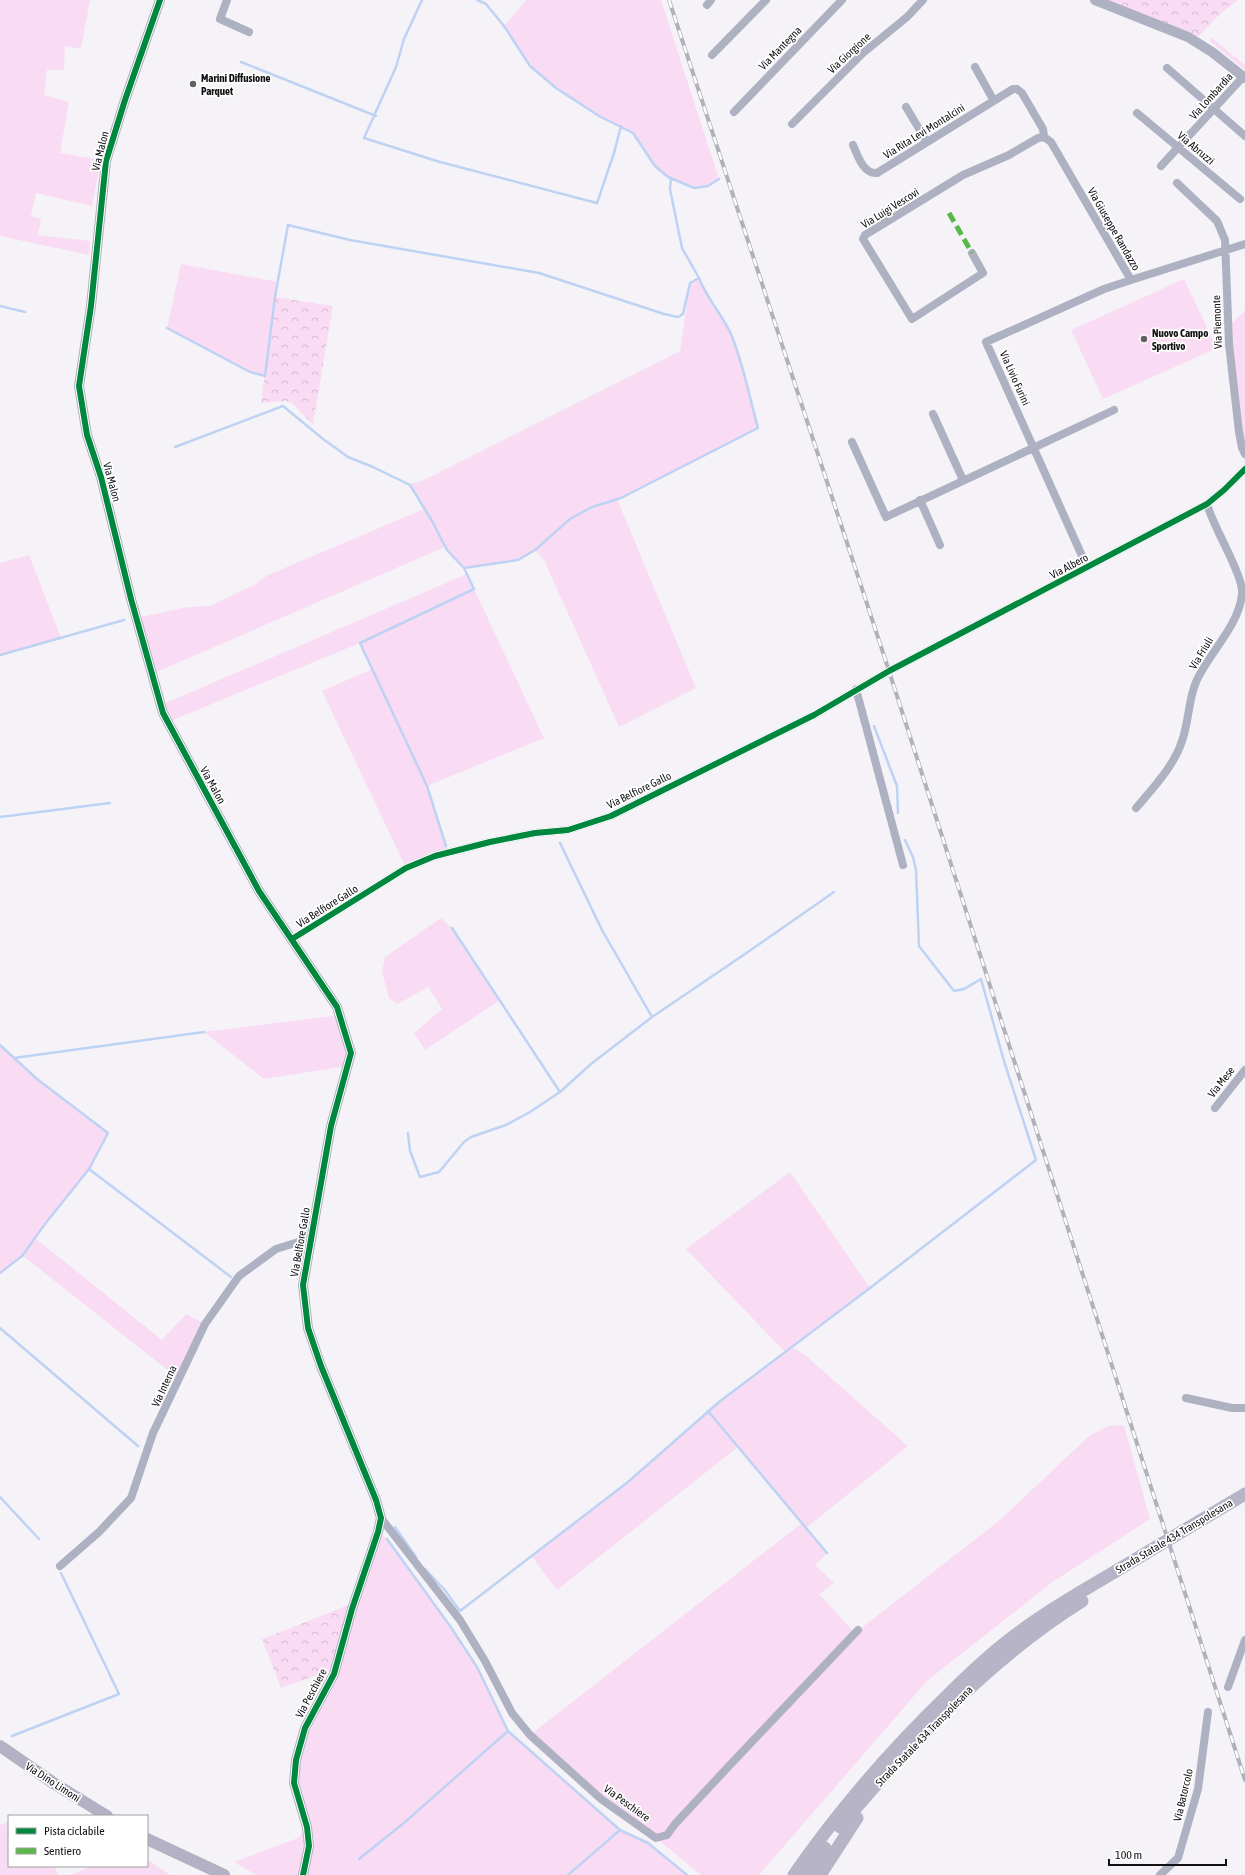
<svg xmlns="http://www.w3.org/2000/svg" width="1245" height="1875" font-family="'Asap Condensed',sans-serif">
  <style>
    .grass { fill: #f9dcf3 }
    .forest { fill: url(#forest-crowns) }
    .lines { fill: none; stroke-linecap: round; stroke-linejoin: round }
    .stream { stroke: #bed2f4; stroke-width: 2.5 }
    .minor { stroke: #aeb1c1; stroke-width: 8 }
    .tertiary { stroke: #aeb1c1; stroke-width: 10 }
    .primary { stroke: #b3b2c4; stroke-width: 12 }
    .trunk { stroke: #b6b4c6; stroke-width: 13 }
    .rail-casing { stroke: #b1b1bb; stroke-width: 4 }
    .rail { stroke: #fff; stroke-width: 2.5; stroke-dasharray: 8; stroke-linecap: butt }
    .trunk-bridge { stroke: #b6b4c6; stroke-width: 13 }
    .quiet { stroke: #58b947; stroke-width: 5; stroke-dasharray: 10 5; stroke-linecap: butt }
    .cycleway-casing { stroke: #fff; stroke-width: 8 }
    .cycleway { stroke: #00873e; stroke-width: 6 }
    .poi-dot { fill: #615f62; stroke: #fff; stroke-width: 1.5 }
    .labels { text-anchor: middle; stroke-width: 3.5; stroke-linejoin: round; paint-order: stroke }
    .street-label { font-size: 11px; fill: #111012; stroke: #fff }
    .poi-label { font-size: 11px; font-weight: bold; fill: #111012; stroke: #fff; text-anchor: start }
  </style>
  <defs>
    <pattern id="forest-crowns" width="20" height="18" patternUnits="userSpaceOnUse"><rect width="20" height="18" fill="#f9dcf3"/><path d="M2 6a3 3 0 1 1 6 0M12 15a3 3 0 1 1 6 0" fill="none" stroke="#d4bccf"/></pattern>
  </defs>
  <rect width="100%" height="100%" fill="#f5f3f7"/>
  <path class="grass" d="M0,0H90L81,49L65,46L64,70H47L44,95L69,102L60,153L101,160L92,206L36,193L31,216L41,219L38,235L90,241L89,255L0,236Z
    M526,0H661L719,179L708,186L694,188L671,178L655,166L633,133L599,116L556,88L530,66L504,26Z
    M1212,38L1245,65V70L1210,41Z
    M181,264L278,282L275,297L265,376L250,372L167,328Z
    M699,278C707,300 725,317 733,339C744,368 750,399 758,428L617,499L696,688L619,727L544,560L535,550L518,560L464,568L445,547L152,674L136,618L188,607L210,606L254,585L268,575L424,509L410,485L412,483L422,481L680,351L690,283Z
    M1184,279L1217,348L1103,399L1071,330Z
    M1245,311V447L1235,385L1232,349V323Z
    M29,555L61,638L0,655V563Z
    M467,574L544,738L427,786L448,851L406,868L322,691L372,669L360,643L168,722L161,705Z
    M441,918L452,928L500,1000L425,1050L414,1033L442,1009L428,987L398,1004L389,998L382,972L385,957Z
    M340,1015L351,1053L347,1066L264,1079L204,1032Z
    M0,1045L34,1077L108,1133L89,1169L35,1238L162,1340L186,1314L205,1324L179,1379L23,1256L0,1273Z
    M790,1172L870,1288L792,1347L805,1355L908,1446L806,1528L827,1553L815,1565L834,1583L819,1594L855,1633L1000,1520L1089,1436L1108,1426L1124,1425L1150,1519L1051,1583L927,1681L759,1875H701L656,1838L601,1799L530,1735L802,1523L738,1447L557,1590L532,1557L628,1482L708,1411L785,1352L686,1249Z
    M378,1532L387,1539L450,1626L477,1667L508,1731L620,1830L648,1843L687,1875H256L234,1862L298,1838L307,1827L294,1783L296,1760L334,1674Z
    M9,1822V1866H54L58,1875H0V1825Z
    M147,1859L170,1875H70L92,1866H147Z"/>
  <path class="forest" d="M1106,0H1238L1218,16L1197,38Z
    M275,297L333,306L313,425L293,404L286,401L261,403Z
    M354,1603L335,1669L281,1688L262,1639Z"/>
  <g class="lines">
    <path class="stream" d="M422,0L404,39L396,67L364,138L440,162L597,203L614,153L621,126
      M477,0L486,4L504,26L530,66L556,88L599,116L633,133L655,166L668,177L694,188L708,186L719,179
      M241,62L376,116
      M0,306L25,312
      M167,328L250,372L265,376L275,297L288,225L350,240L539,273L664,314L678,317L683,314L690,283L699,278L682,248L670,189L671,178
      M175,447L283,406L323,439L348,457L373,467L410,485L432,521L447,550L464,568L518,560L535,550L570,519L592,507L621,498L758,428C750,399 744,368 733,339C725,317 707,300 699,278
      M0,655L124,620
      M874,726L897,786L898,813
      M0,817L110,803
      M560,843L602,930L652,1017
      M446,846L427,786L360,643L474,589L464,568
      M452,928L560,1092
      M0,1045L37,1079L108,1133L89,1169L45,1224L22,1256L0,1273
      M14,1058L204,1032
      M408,1133L410,1151L420,1177L439,1172L464,1142L471,1137L506,1125L530,1112L560,1092L591,1064L652,1017L745,954L834,892
      M89,1169L231,1277
      M0,1328L138,1446
      M708,1411L827,1553
      M0,1497L39,1539
      M395,1527L416,1557
      M387,1539L450,1626L477,1667L508,1731L620,1830L648,1843L687,1875
      M425,1569L444,1589L460,1611L628,1482L719,1402L870,1288L1036,1160L1004,1061L981,979L964,989L954,991L919,946L916,870L913,857L905,840
      M12,1736L119,1694L61,1573
      M359,1859L405,1822L508,1731
      M568,1875L620,1830"/>
    <path class="minor" d="M227,0L220,19L249,32
      M707,5L711,0
      M712,55L766,0
      M975,67L994,101
      M1167,68L1245,136
      M906,107L927,142
      M734,112L842,0
      M1137,113L1240,199
      M792,124L863,53L907,17L923,0
      M853,145C858,156 863,174 877,173L1013,89H1017L1022,93L1043,129L1044,137L1051,142L1131,280L1245,244
      M1161,166L1243,77
      M1177,183L1217,221L1225,240L1229,344L1239,432L1242,448L1245,454
      M972,253L983,273L912,319L863,239L865,235L963,175L1009,155L1038,138L1044,137
      M933,414L963,480
      M852,442L886,517L1114,410
      M920,500L940,545
      M1087,567L986,342L1104,289L1131,280
      M856,689L903,865
      M1136,808C1153,788 1174,766 1182,741C1189,722 1188,701 1196,682C1208,654 1239,626 1242,594C1244,576 1213,527 1207,504
      M292,939L406,868L435,856L490,842L535,833L568,830L611,816L814,715L889,671L1207,504L1224,490L1245,469
      M1215,1108L1245,1070
      M1186,1398L1232,1408H1245
      M381,1518L460,1620L485,1661L512,1713L530,1735L601,1799L656,1838L667,1835L675,1824L728,1767L858,1630
      M60,1566L99,1532L131,1498L153,1433L205,1324L239,1276L276,1249L311,1238
      M1228,1687L1245,1640
      M1160,1875L1178,1858L1198,1789L1208,1712"/>
    <path class="tertiary" d="M160,0L125,100L106,161L91,306L79,386L87,435L101,477L131,599L163,713L259,891L337,1007L351,1053L331,1126L303,1285L308,1328L321,1366L376,1500L381,1518L378,1532L352,1609L334,1674L305,1728L296,1760L294,1783L307,1827L309,1846L303,1875
      M1095,0L1188,37L1212,52L1245,78"/>
    <path class="primary" d="M0,1746L55,1784L107,1816
      M147,1839L224,1875"/>
    <path class="trunk" d="M1198,1522L1245,1494
      M840,1827C857,1806 874,1787 892,1767C948,1705 1010,1646 1082,1601
      M794,1875C839,1810 891,1750 948,1695C967,1676 987,1657 1009,1640C1042,1614 1079,1593 1116,1571
      M806,1875L825,1848
      M820,1875L857,1818"/>
    <g class="rail-casing">
      <path id="rail" d="M669,0L889,671L1245,1780"/>
    </g>
    <use href="#rail" class="rail"/>
    <path class="trunk-bridge" d="M1116,1571L1198,1522"/>
    <path class="quiet" d="M949,213L972,253"/>
    <g class="cycleway-casing">
      <path id="cycleway" d="M160,0L125,100L106,161L91,306L79,386L87,435L101,477L131,599L163,713L259,891L337,1007L351,1053L331,1126L303,1285L308,1328L321,1366L376,1500L381,1518L378,1532L352,1609L334,1674L305,1728L296,1760L294,1783L307,1827L309,1846L303,1875
        M292,939L406,868L435,856L490,842L535,833L568,830L611,816L814,715L889,671L1207,504L1224,490L1245,469"/>
    </g>
    <use href="#cycleway" class="cycleway"/>
  </g>
  <g class="poi-dot">
    <circle cx="193" cy="84" r="4"/>
    <circle cx="1144" cy="339" r="4"/>
  </g>
  <g class="labels">
    <g class="street-label">
      <text transform="translate(780 48) rotate(-46)" y="4">Via Mantegna</text>
      <text transform="translate(849 53) rotate(-43)" y="4">Via Giorgione</text>
      <text transform="translate(1211 96) rotate(-48)" y="4">Via Lombardia</text>
      <text transform="translate(924 131) rotate(-32)" y="4">Via Rita Levi Montalcini</text>
      <text transform="translate(1196 148) rotate(40)" y="4">Via Abruzzi</text>
      <text transform="translate(100 151) rotate(-76)" y="4">Via Malon</text>
      <text transform="translate(890 208) rotate(-32)" y="4">Via Luigi Vescovi</text>
      <text transform="translate(1114 229) rotate(60)" y="4">Via Giuseppe Randazzo</text>
      <text transform="translate(1217 322) rotate(-92)" y="4">Via Piemonte</text>
      <text transform="translate(1015 378) rotate(66)" y="4">Via Livio Furini</text>
      <text transform="translate(112 482) rotate(75)" y="4">Via Malon</text>
      <text transform="translate(1069 566) rotate(-28)" y="4">Via Albero</text>
      <text transform="translate(1201 653) rotate(-59)" y="4">Via Friuli</text>
      <text transform="translate(213 785) rotate(61)" y="4">Via Malon</text>
      <text transform="translate(639 790) rotate(-26)" y="4">Via Belfiore Gallo</text>
      <text transform="translate(327 906) rotate(-32)" y="4">Via Belfiore Gallo</text>
      <text transform="translate(1221 1082) rotate(-52)" y="4">Via Mese</text>
      <text transform="translate(300 1242) rotate(-80)" y="4">Via Belfiore Gallo</text>
      <text transform="translate(164 1386) rotate(-65)" y="4">Via Interna</text>
      <text transform="translate(1174 1536) rotate(-31)" y="4">Strada Statale 434 Transpolesana</text>
      <text transform="translate(311 1693) rotate(-62)" y="4">Via Peschiere</text>
      <text transform="translate(924 1736) rotate(-46)" y="4">Strada Statale 434 Transpolesana</text>
      <text transform="translate(53 1782) rotate(33)" y="4">Via Dino Limoni</text>
      <text transform="translate(1183 1795) rotate(-77)" y="4">Via Batorcolo</text>
      <text transform="translate(627 1803) rotate(36)" y="4">Via Peschiere</text>
    </g>
    <g class="poi-label">
      <text x="201" y="82">Marini Diffusione<tspan x="201" dy="13">Parquet</tspan></text>
      <text x="1152" y="337">Nuovo Campo<tspan x="1152" dy="13">Sportivo</tspan></text>
    </g>
  </g>
  <rect x="8" y="1815" width="140" height="52" fill="#ffffff" stroke="#a09fa0"/>
  <rect x="16" y="1828" width="20" height="6" fill="#00873e" stroke="#a09fa0"/>
  <text x="44" y="1835" font-size="12" fill="#111012">Pista ciclabile</text>
  <rect x="16" y="1848" width="20" height="6" fill="#58b947" stroke="#a09fa0"/>
  <text x="44" y="1855" font-size="12" fill="#111012">Sentiero</text>
  <path d="M1109 1859v6h117v-6" fill="none" stroke="#111012" stroke-width="2"/>
  <text x="1115" y="1859" font-size="12" fill="#111012" stroke="#ffffff" stroke-width="3" paint-order="stroke">100 m</text>
</svg>
